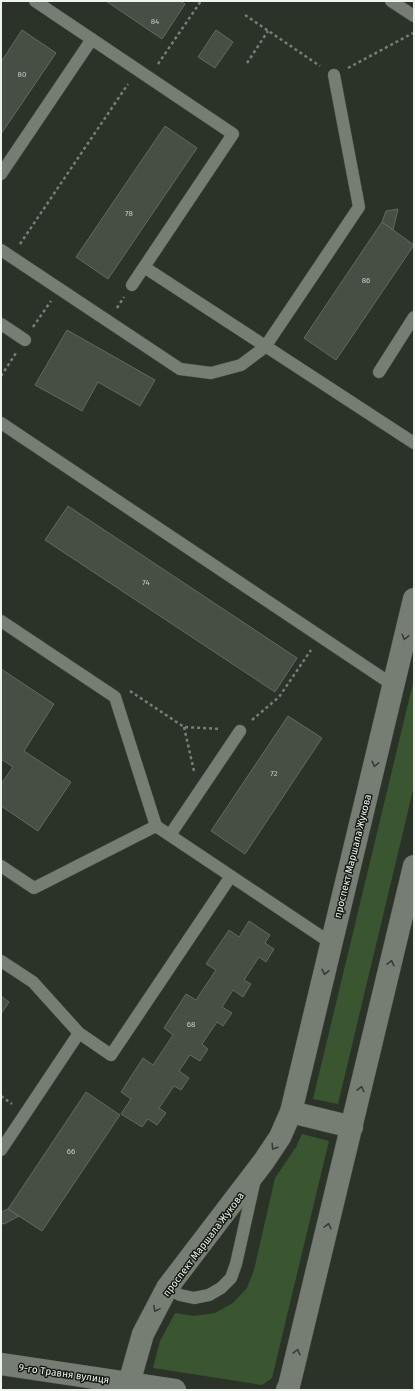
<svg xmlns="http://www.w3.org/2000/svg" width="415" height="1391" font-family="'Fira Sans',sans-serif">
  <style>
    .green { fill: #395630 }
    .building { fill: #474f44; stroke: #626a5f }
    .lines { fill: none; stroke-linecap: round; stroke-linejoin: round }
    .service-casing { stroke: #484e46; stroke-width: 13 }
    .minor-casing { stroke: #484e46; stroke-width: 23 }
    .tertiary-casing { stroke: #484e46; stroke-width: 23 }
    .path { stroke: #777e75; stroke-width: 2.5; stroke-dasharray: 3 3; stroke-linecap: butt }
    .service { stroke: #767e73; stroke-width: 12 }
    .minor { stroke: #767e73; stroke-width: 22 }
    .tertiary { stroke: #767e73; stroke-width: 22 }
    .oneway { stroke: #373c35 }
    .labels { text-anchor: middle; stroke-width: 3; stroke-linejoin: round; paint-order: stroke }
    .number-label { font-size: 8px; fill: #c4cac3 }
    .street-label { font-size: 10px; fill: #eef3ed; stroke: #151914 }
  </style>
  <rect width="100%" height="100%" fill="#2b3228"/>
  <path class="green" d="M414,679V786L338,1104L313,1099Z
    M302,1134L329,1141L272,1378L262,1385L153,1368L160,1341L175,1313L194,1316L215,1313L233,1303L247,1288L254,1270L275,1178L296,1147Z"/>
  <path class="building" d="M106,1H180L185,4L162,39Z
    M22,30L56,53L1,134V62Z
    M216,30L233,42L215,68L198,57Z
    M165,126L197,148L108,279L76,257Z
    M398,209L393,230L382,222L386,211Z
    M382,222L414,245L336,360L304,338Z
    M67,330L155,380L140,406L98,382L82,411L35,385Z
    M68,506L297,658L275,692L45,540Z
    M1,669L54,704L24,751L71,782L38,831L1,806V784L13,767L1,759Z
    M288,716L322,738L245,854L211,831Z
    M249,921L270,935L265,943L274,949L266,962L259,957L244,980L251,984L243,997L233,990L222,1007L232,1013L223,1026L217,1022L202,1044L208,1049L200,1061L190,1055L179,1071L189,1078L181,1090L174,1086L159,1108L166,1113L157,1125L148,1119L142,1127L121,1114L131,1099L121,1092L143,1058L153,1065L173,1035L164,1028L186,994L196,1000L216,970L206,964L229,930L239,937Z
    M1,996L9,1002L1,1014Z
    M86,1092L120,1115L42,1231L8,1209Z
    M8,1209L19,1216L4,1224L1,1223V1212Z"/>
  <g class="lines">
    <g class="service-casing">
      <path id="service" d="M35,1L233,134L132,285
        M391,1L414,16
        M1,174L92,39
        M1,250L180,369L211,373L241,365L265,347L359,207L334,75
        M144,267L414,443
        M1,324L25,340
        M379,372L414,317
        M1,423L393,685
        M1,621L115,697L156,826L331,943
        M170,835L240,731
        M1,866L34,888L156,826
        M1,961L33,982L79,1033L111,1055L231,876
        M1,1150L79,1033
        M167,1288L180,1295L194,1298L209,1295L221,1288L231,1278L236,1264L255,1179"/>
    </g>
    <g class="minor-casing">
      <path id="minor" d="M291,1112L352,1127
        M129,1383L143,1334L167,1288L264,1161L280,1137L291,1112L414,599
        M287,1390L289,1386L414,866"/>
    </g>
    <g class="tertiary-casing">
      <path id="tertiary" d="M1,1364L175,1390"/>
    </g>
    <path class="path" d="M245,15L320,66
      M247,63L268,31
      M158,64L201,1
      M348,68L413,33
      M20,244L128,84
      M117,308L124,297
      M33,327L51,301
      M1,376L16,353
      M130,691L184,727L221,729
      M252,720L279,697L311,650
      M184,727L194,771
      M1,1096L12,1104"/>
    <use href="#service" class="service"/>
    <use href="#minor" class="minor"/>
    <use href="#tertiary" class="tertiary"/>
  </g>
  <defs><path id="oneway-chevron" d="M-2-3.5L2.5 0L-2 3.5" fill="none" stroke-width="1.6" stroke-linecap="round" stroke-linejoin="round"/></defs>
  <g class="oneway">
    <use href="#oneway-chevron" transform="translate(405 637) rotate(104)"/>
    <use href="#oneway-chevron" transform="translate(375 764) rotate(104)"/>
    <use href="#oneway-chevron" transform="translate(391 963) rotate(-77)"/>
    <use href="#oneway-chevron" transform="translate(325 972) rotate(103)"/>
    <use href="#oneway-chevron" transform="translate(361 1089) rotate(-77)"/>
    <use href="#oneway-chevron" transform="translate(274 1147) rotate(123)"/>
    <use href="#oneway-chevron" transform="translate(328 1226) rotate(-76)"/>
    <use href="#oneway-chevron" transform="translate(156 1309) rotate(118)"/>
    <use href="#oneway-chevron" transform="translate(297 1352) rotate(-76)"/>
  </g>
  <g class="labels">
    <g class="number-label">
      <text x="155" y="24">84</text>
      <text x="22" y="77">80</text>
      <text x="129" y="216">78</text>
      <text x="366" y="283">86</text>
      <text x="146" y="585">74</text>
      <text x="274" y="776">72</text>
      <text x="191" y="1027">68</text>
      <text x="71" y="1154">66</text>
    </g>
    <g class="street-label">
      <text transform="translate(352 856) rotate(-76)" y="4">проспект Маршала Жукова</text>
      <text transform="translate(203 1244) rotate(-53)" y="4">проспект Маршала Жукова</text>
      <text transform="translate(64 1373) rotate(8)" y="4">9-го Травня вулиця</text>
    </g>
  </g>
  <rect width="415" height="1391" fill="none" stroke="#eef3ed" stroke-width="4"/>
</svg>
